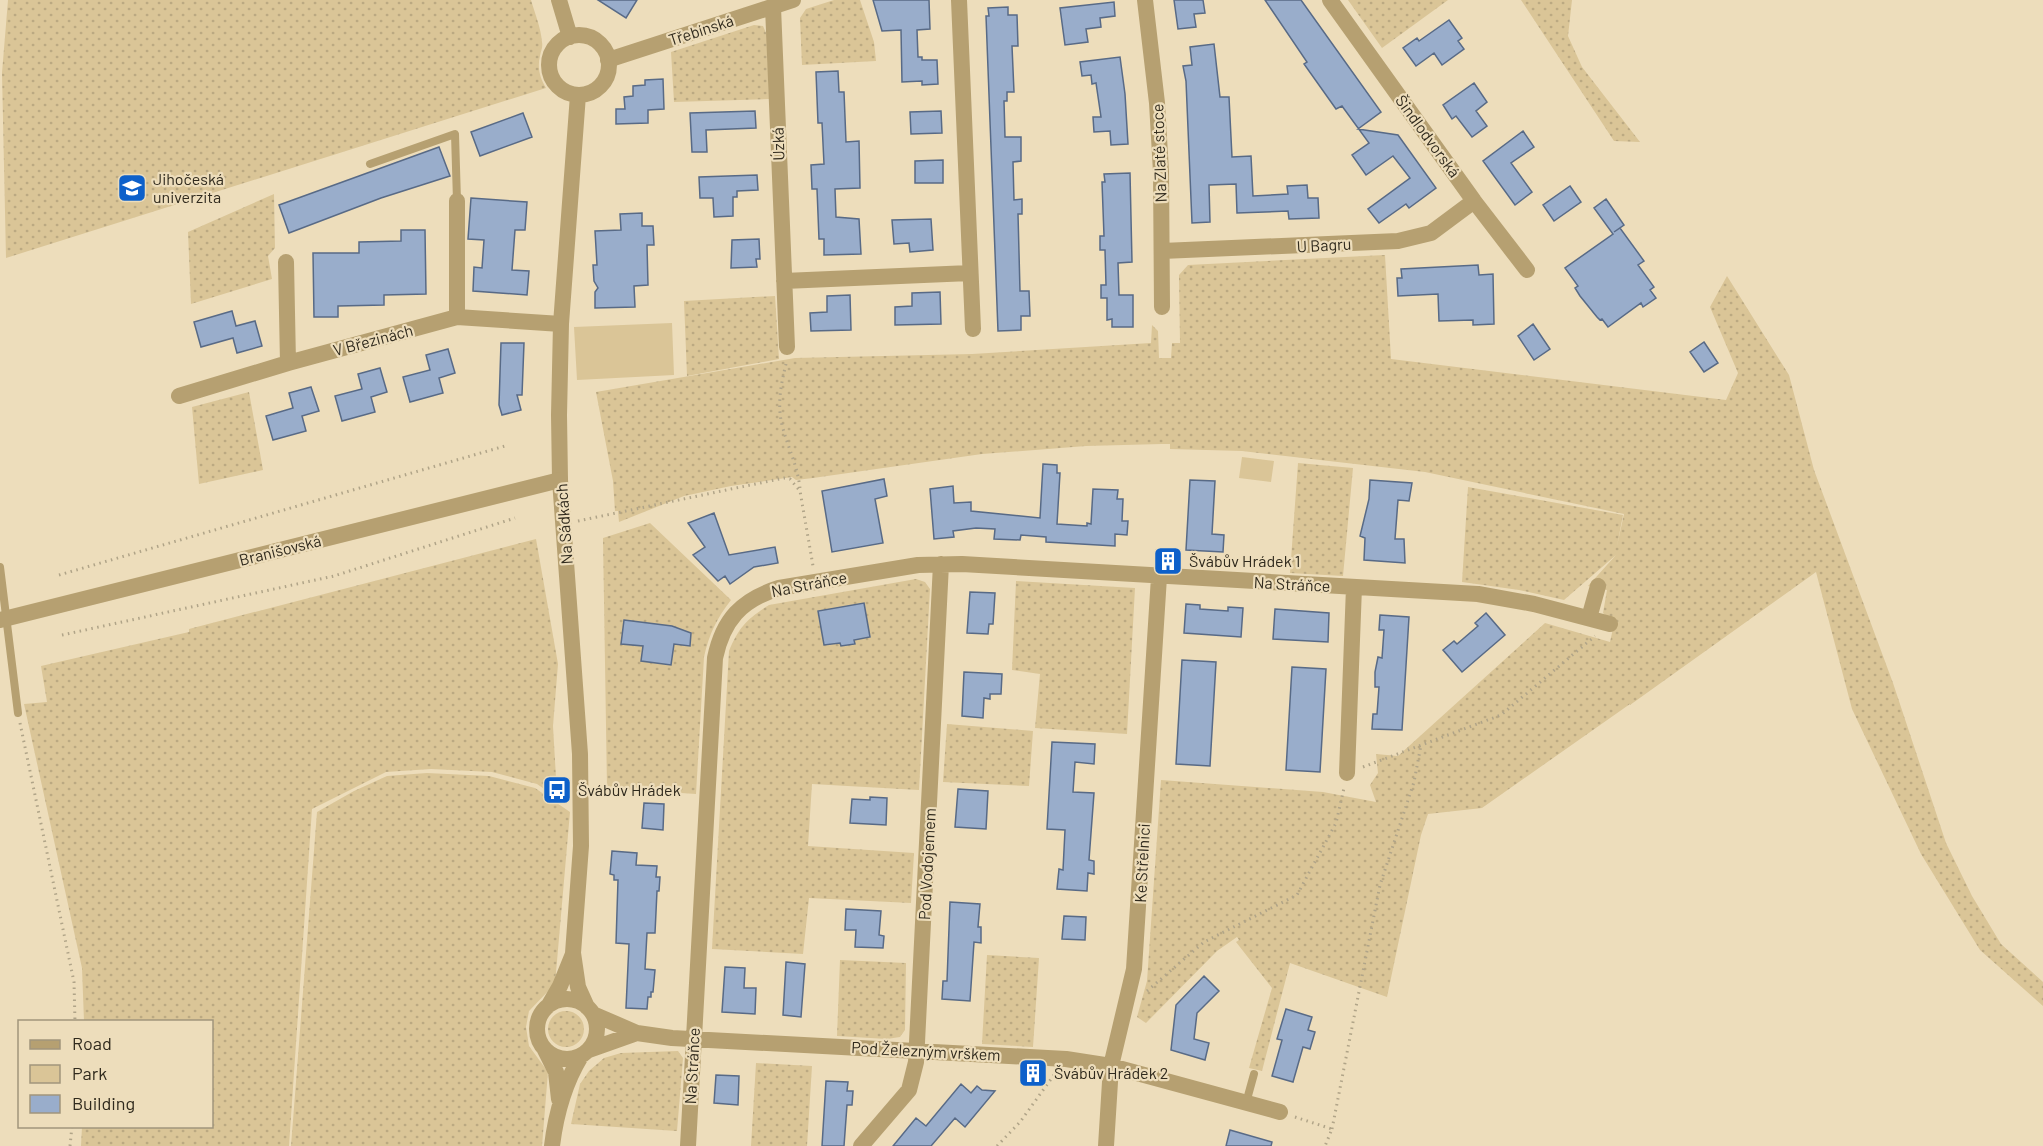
<svg xmlns="http://www.w3.org/2000/svg" width="2043" height="1146" font-family="Barlow,sans-serif">
  <style>
    .green { fill: url(#green-dots) }
    .pitch { fill: #dac597 }
    .building { fill: #99adcb; stroke: #586a86; stroke-width: 1.5 }
    .lines { fill: none; stroke-linecap: round; stroke-linejoin: round }
    .path { stroke: #b0a488; stroke-width: 3; stroke-dasharray: 1.5 4.5; stroke-linecap: butt }
    .service { stroke: #b6a071; stroke-width: 8 }
    .minor { stroke: #b6a071; stroke-width: 16 }
    .tertiary { stroke: #b6a071; stroke-width: 16 }
    .labels { text-anchor: middle; stroke-width: 4.5; stroke-linejoin: round; paint-order: stroke }
    .street-label { font-size: 16px; fill: #302a1d; stroke: #edddbb }
    .poi-label { font-size: 16px; fill: #302a1d; stroke: #edddbb; text-anchor: start }
  </style>
  <defs>
    <pattern id="green-dots" width="8" height="8" patternUnits="userSpaceOnUse" patternTransform="scale(1.5)"><rect width="8" height="8" fill="#dac597"/><path d="M2 2h.1M6 6h.1" fill="none" stroke="#bba982" stroke-width="1.8" stroke-linecap="round"/></pattern>
  </defs>
  <rect width="100%" height="100%" fill="#edddbb"/>
  <path class="green" d="M8,0H531C535,14 541,28 542,42C543,48 541,50 540,56C537,68 540,78 546,88L6,258L2,73Z
    M834,0H860L874,42L876,61L802,65L800,18L806,9Z
    M1348,0H1448L1382,48Z
    M1521,0H1572L1568,36L1582,67L1640,142L1614,141Z
    M754,25L763,26L767,35L769,99L674,102L671,52Z
    M274,194L275,248L268,256L272,279L191,304L188,232Z
    M1385,255L1391,359L1726,400L1738,373L1710,307L1727,276L1789,375L1814,470L1893,683L1946,843L1972,896L2001,944L2043,982V1006L1980,950L1921,854L1852,709L1816,572L1630,705V704L1482,808L1428,814L1421,835L1387,997L1290,963L1262,1071L1249,1068L1272,988L1236,942L1239,940L1237,937L1217,951L1146,1023L1137,1017L1147,981L1161,780L1323,792L1376,802L1370,785L1378,773L1376,754L1398,756L1545,623L1610,642L1614,624L1603,613L1607,590L1588,586L1616,555L1564,600L1519,590L1462,582L1468,487L1623,515L1617,546L1624,514L1425,472L1242,451L1170,449V444H1162L1086,446L982,454L813,478L796,480L792,477L731,486L684,496L619,522L618,511H615L613,481L596,392L795,358L972,354L1151,343L1152,325L1158,331L1159,358H1171L1172,343H1180L1179,275L1188,265Z
    M775,296L779,359L687,376L684,301Z
    M249,392L263,470L199,484L192,407Z
    M1298,463L1353,468L1343,576L1290,573Z
    M650,523L731,600C717,618 709,634 704,657L696,794L607,788L603,538Z
    M536,539L558,664L553,726L557,795L566,804L537,784L492,772L431,769L386,772L312,809L289,1146H81L82,1127L212,1126V1022L84,1021L82,968L24,704L47,702L41,666L189,632V629Z
    M916,579L925,582L930,589L919,790L812,784L808,846L914,853L911,903L809,898L803,954L712,949L729,651C739,627 747,619 769,605Z
    M1016,581L1135,588L1127,734L1035,728L1040,674L1012,670Z
    M947,724L1033,731L1029,786L943,782Z
    M427,773L489,776L535,788L570,812L555,984L529,1011L526,1027L529,1046L548,1072L542,1146H291L317,812L354,791L387,776Z
    M987,955L1039,958L1033,1047L982,1044Z
    M840,960L906,963L905,1030L900,1037L887,1039L837,1036Z
    M548 1029a18 18 0 1 1 36 0a18 18 0 1 1-36 0Z
    M678,1051L683,1058L677,1131L571,1124L580,1084L589,1071L604,1058L621,1053Z
    M756,1063L812,1066L807,1146H751Z"/>
  <path class="pitch" d="M672,323L674,375L577,380L574,327Z
    M1242,457L1274,461L1271,482L1239,478Z"/>
  <path class="building" d="M598,0H637L626,18Z
    M873,0H929L930,29L917,30L918,57H922V60H937L938,84L922,85V81L902,82L901,30L882,31Z
    M1174,0H1203L1205,13L1194,14L1196,27L1178,29Z
    M1265,0H1301L1381,112L1358,129L1398,135L1436,188L1409,208L1406,204L1379,223L1368,209L1410,178L1393,156L1366,175L1352,155L1369,143L1342,106L1336,109L1304,64L1307,62Z
    M1114,2L1115,16L1100,18L1101,27L1086,29L1088,42L1065,45L1060,8Z
    M1008,7V15H1017L1018,46H1012L1014,92H1007V101H1004L1005,137H1021V161L1013,162L1014,200L1022,199V214H1018L1020,291H1029L1030,316H1021V330L998,331L986,16H989L988,8Z
    M1449,20L1462,38L1458,41L1464,49L1442,65L1434,53L1416,66L1403,48L1417,38L1419,41Z
    M1214,44L1220,97H1229L1232,157L1251,156L1253,196L1288,194L1287,186L1307,185L1308,198H1318L1319,218L1289,219L1288,211L1237,213L1236,184L1209,185L1210,222L1192,223L1186,81L1183,66L1192,65L1190,47Z
    M1120,57L1125,94L1128,144L1111,145L1110,131L1094,132L1093,117H1101L1096,83L1092,84L1091,75L1082,76L1080,62Z
    M838,71L839,92H844L846,142L859,141L860,188L835,189L836,217L859,219L861,254L824,255V239H819L817,189H812L811,165L824,164L822,123H818L816,72Z
    M663,79L664,109L648,110V123L616,124V109H625L624,97L633,96V86L645,85V80Z
    M1474,83L1487,102L1476,111L1487,126L1472,137L1456,116L1452,119L1443,105Z
    M755,111L756,128L706,130L707,152H692L690,113Z
    M941,111L942,133L911,134L910,112Z
    M523,113L532,137L480,156L471,132Z
    M1523,131L1534,147L1511,163L1532,192L1515,205L1483,161Z
    M439,147L450,176L381,198L289,233L279,205Z
    M943,160V183H915V161Z
    M1130,173L1132,262L1118,263L1119,295H1133V327H1112V319L1107,320V298H1101V285H1106L1105,250H1100V236H1104L1102,182H1105L1104,174Z
    M757,175L758,190L737,191V197H733V216L714,217L713,198H700L699,177Z
    M1570,186L1581,202L1554,221L1543,205Z
    M471,198L527,202L525,230H515L512,270L529,271L527,295L473,291L474,267L482,268L484,240L468,239Z
    M1606,199L1624,225L1614,232L1620,228L1644,261L1638,265L1654,287L1650,290L1656,298L1643,307L1641,303L1608,327L1602,319L1600,320L1597,317L1580,296L1575,288L1578,286L1565,268L1613,234L1594,208Z
    M642,213V226H653L654,245H647L648,285L634,286L635,307L595,308V292L598,288L594,281L593,265H597L595,231L621,230L620,214Z
    M931,219L933,250L910,252L909,243L894,244L892,220Z
    M401,230H425L426,294L384,295V305L338,306V317H314L313,253H359V242L401,241Z
    M759,239L760,259H756L757,267L731,268L732,240Z
    M1478,265L1479,275L1493,274L1494,324L1473,325V320L1439,321L1438,294L1398,296L1397,278H1402L1401,269Z
    M940,292L941,324L895,325V307L912,306V293Z
    M850,295L851,330L811,331L810,313L827,312V296Z
    M232,311L236,326L255,321L262,346L237,353L233,338L201,347L194,322Z
    M1533,324L1550,349L1534,360L1518,336Z
    M1704,342L1718,363L1704,372L1690,352Z
    M501,343H524L522,395H517L521,410L502,415L499,405Z
    M448,349L455,373L439,378L443,393L410,402L403,377L430,370L426,355Z
    M380,368L387,392L371,397L375,412L342,421L335,396L362,389L358,374Z
    M311,387L319,411L302,416L306,431L273,440L266,416L293,408L289,393Z
    M1043,464L1057,465V473H1060L1057,524L1087,526V523L1091,524L1093,489L1118,490L1117,499H1123L1122,521H1128L1127,535L1115,534V546L1046,542V537L1021,535L1020,540L994,539L995,529L976,528L953,531L954,537L934,539L930,489L953,486L954,503L971,502V511L1040,518Z
    M884,479L887,496L875,499L883,543L832,552L822,491Z
    M1190,480L1215,481L1212,534L1224,535L1223,552L1186,550Z
    M1370,480L1412,483L1409,501L1398,500L1395,539H1404L1405,563L1364,560L1365,538L1360,536L1369,499Z
    M714,513L729,555L775,547L778,563L754,567L730,584L725,576L718,581L693,555L705,547L688,523Z
    M970,592L995,593L993,624H989L988,634L967,633Z
    M864,603L870,637L854,640L855,644L841,646L840,643L824,645L818,611Z
    M1186,604L1200,605V609L1228,611V607L1243,608L1241,637L1184,633Z
    M1275,609L1329,613L1328,642L1273,639Z
    M1486,613L1505,635L1462,672L1443,650L1454,641L1457,644L1478,626L1475,623Z
    M1380,615L1409,617L1402,730L1372,729L1373,714H1377L1379,687H1375V672L1378,657L1382,658L1384,630H1379Z
    M624,620L672,626L691,633L690,646L674,644L671,665L641,661L643,646L621,644Z
    M1182,660L1216,662L1210,766L1176,764Z
    M1292,667L1326,669L1320,772L1286,770Z
    M964,672L1002,674L1001,694H990V699L984,698L983,718L962,716Z
    M1052,742L1095,744L1094,764L1075,762L1073,792L1094,793L1089,860L1094,861V874L1088,873L1087,891L1057,889L1059,869L1063,870L1065,830L1047,829Z
    M958,789L988,791L986,829L955,827Z
    M870,797L887,798L886,825L850,823L852,799L870,800Z
    M644,803L664,804L663,830L642,828Z
    M612,851L637,853L636,865L657,866L656,877H660L659,891H657L655,933H647L645,969L655,970L653,992H651V997H648L647,1009L626,1008L629,944L616,943L618,880H614V875L610,874Z
    M950,902L980,904L978,927H981V943L974,942L970,1001L942,999L943,981H947Z
    M846,909L881,911L879,935L884,936L883,948L855,947L856,930H845Z
    M1064,916L1086,917L1085,940L1062,939Z
    M786,962L805,964L801,1017L783,1015Z
    M725,967L745,968L744,988H756L755,1014L722,1012Z
    M1204,976L1219,991L1197,1013L1194,1039L1209,1043L1205,1060L1171,1050L1176,1005Z
    M1286,1009L1312,1017L1308,1030L1315,1032L1310,1049L1303,1047L1293,1082L1272,1076L1282,1040L1277,1039Z
    M716,1075L739,1076L738,1105L714,1103Z
    M826,1081L848,1082L847,1091H853L852,1105H847L844,1146H822Z
    M961,1084L971,1093L977,1086L982,1090L995,1091L965,1127L955,1118L931,1146H893L916,1118L926,1126Z
    M1230,1130L1272,1142L1271,1146H1226Z"/>
  <g class="lines">
    <path class="path" d="M786,364C781,384 777,404 782,425C788,448 797,464 800,488
      M578,521L784,478L790,479L800,491L813,566
      M59,575L505,446
      M62,635L334,576L515,518
      M20,723L74,982L75,1022
      M1363,767L1501,715L1595,636
      M1147,991L1204,942L1297,895L1336,823L1344,788
      M1295,1117L1332,1129L1325,1146
      M1332,1129L1380,885L1414,782L1421,745
      M70,1146L72,1126
      M997,1146L1020,1122L1054,1075"/>
    <path class="service" d="M370,164L455,134L457,201
      M0,567L18,713
      M1246,1103L1254,1074"/>
    <path class="minor" d="M559,0L570,37
      M959,0L973,329
      M1145,0L1157,103L1161,172L1162,307
      M1330,0L1474,201L1527,270
      M773,7L787,347
      M549 65a30 30 0 1 1 60 0a30 30 0 1 1-60 0Z
      M608,60L793,0
      M578,95L561,324L559,415L560,480L580,754L581,846L573,953L578,987L587,1007
      M457,201V317
      M1162,251L1398,241L1431,233L1474,201
      M286,262L288,363
      M784,281L970,273
      M179,396L288,363L457,317L561,324
      M1589,618L1598,586
      M1347,773L1354,587
      M537 1029a30 30 0 1 1 60 0a30 30 0 1 1-60 0Z
      M549,1005L560,986L573,954
      M593,1014L637,1033L672,1038L1066,1059L1111,1066L1280,1112
      M545,1050L556,1072L559,1099
      M589,1050L637,1033
      M552,1146C556,1113 564,1084 581,1056
      M688,1146L715,658C723,620 741,600 779,588L918,565L962,564L1478,594L1534,604L1610,624
      M861,1146L909,1090L916,1062L941,564
      M1106,1146L1111,1066L1134,969L1159,577"/>
    <path class="tertiary" d="M0,620L560,480"/>
  </g>
  <defs>
    <g id="university-square" transform="scale(1.5)"><rect x="-9" y="-9" width="18" height="18" rx="4" fill="#0d60ca" stroke="#edddbb"/><path d="M0-5L7-2L0 1L-7-2ZM-4 1L0 2.5L4 1V4Q0 6-4 4Z" fill="#fff"/></g>
    <g id="building-square" transform="scale(1.5)"><rect x="-9" y="-9" width="18" height="18" rx="4" fill="#0d60ca" stroke="#edddbb"/><path d="M-4-6H4V6H1V3H-1V6H-4ZM-2.5-4.3h1.7v1.8h-1.7ZM.8-4.3h1.7v1.8H.8ZM-2.5-1h1.7V.8h-1.7ZM.8-1h1.7V.8H.8Z" fill="#fff"/></g>
    <g id="bus-square" transform="scale(1.5)"><rect x="-9" y="-9" width="18" height="18" rx="4" fill="#0d60ca" stroke="#edddbb"/><path d="M-5-6H5V4H4V6H2V4H-2V6H-4V4H-5ZM-3.5-4V0h7V-4ZM-3.5 1.2v1.5H-2V1.2ZM2 1.2v1.5H3.5V1.2Z" fill="#fff"/></g>
  </defs>
  <g fill-rule="evenodd">
    <use href="#university-square" x="132" y="188"/>
    <use href="#building-square" x="1168" y="561"/>
    <use href="#bus-square" x="557" y="790"/>
    <use href="#building-square" x="1033" y="1073"/>
  </g>
  <g class="labels">
    <g class="street-label">
      <text transform="translate(701 30) rotate(-18)" y="6">Třebínská</text>
      <text transform="translate(1428 136) rotate(54)" y="6">Šindlodvorská</text>
      <text transform="translate(778 144) rotate(-92)" y="6">Úzká</text>
      <text transform="translate(1159 153) rotate(-92)" y="6">Na Zlaté stoce</text>
      <text transform="translate(1324 245) rotate(-3)" y="6">U Bagru</text>
      <text transform="translate(373 340) rotate(-15)" y="6">V Březinách</text>
      <text transform="translate(564 524) rotate(-94)" y="6">Na Sádkách</text>
      <text transform="translate(280 550) rotate(-14)" y="6">Branišovská</text>
      <text transform="translate(809 584) rotate(-11)" y="6">Na Stráňce</text>
      <text transform="translate(1292 584) rotate(3)" y="6">Na Stráňce</text>
      <text transform="translate(1142 863) rotate(-87)" y="6">Ke Střelnici</text>
      <text transform="translate(927 864) rotate(-87)" y="6">Pod Vodojemem</text>
      <text transform="translate(926 1051) rotate(3)" y="6">Pod Železným vrškem</text>
      <text transform="translate(692 1066) rotate(-87)" y="6">Na Stráňce</text>
    </g>
    <g class="poi-label">
      <text x="153" y="185">Jihočeská<tspan x="153" dy="18">univerzita</tspan></text>
      <text x="1189" y="567">Švábův Hrádek 1</text>
      <text x="578" y="796">Švábův Hrádek</text>
      <text x="1054" y="1079">Švábův Hrádek 2</text>
    </g>
  </g>
  <rect x="18" y="1020" width="195" height="108" fill="#edddbb" stroke="#a1957c" stroke-width="1.5"/>
  <rect x="30" y="1040" width="30" height="9" fill="#b6a071" stroke="#a1957c" stroke-width="1.5"/>
  <text x="72" y="1050" font-size="18" fill="#302a1d">Road</text>
  <rect x="30" y="1065" width="30" height="18" fill="#dac597" stroke="#a1957c" stroke-width="1.5"/>
  <text x="72" y="1080" font-size="18" fill="#302a1d">Park</text>
  <rect x="30" y="1095" width="30" height="18" fill="#99adcb" stroke="#a1957c" stroke-width="1.5"/>
  <text x="72" y="1110" font-size="18" fill="#302a1d">Building</text>
</svg>
